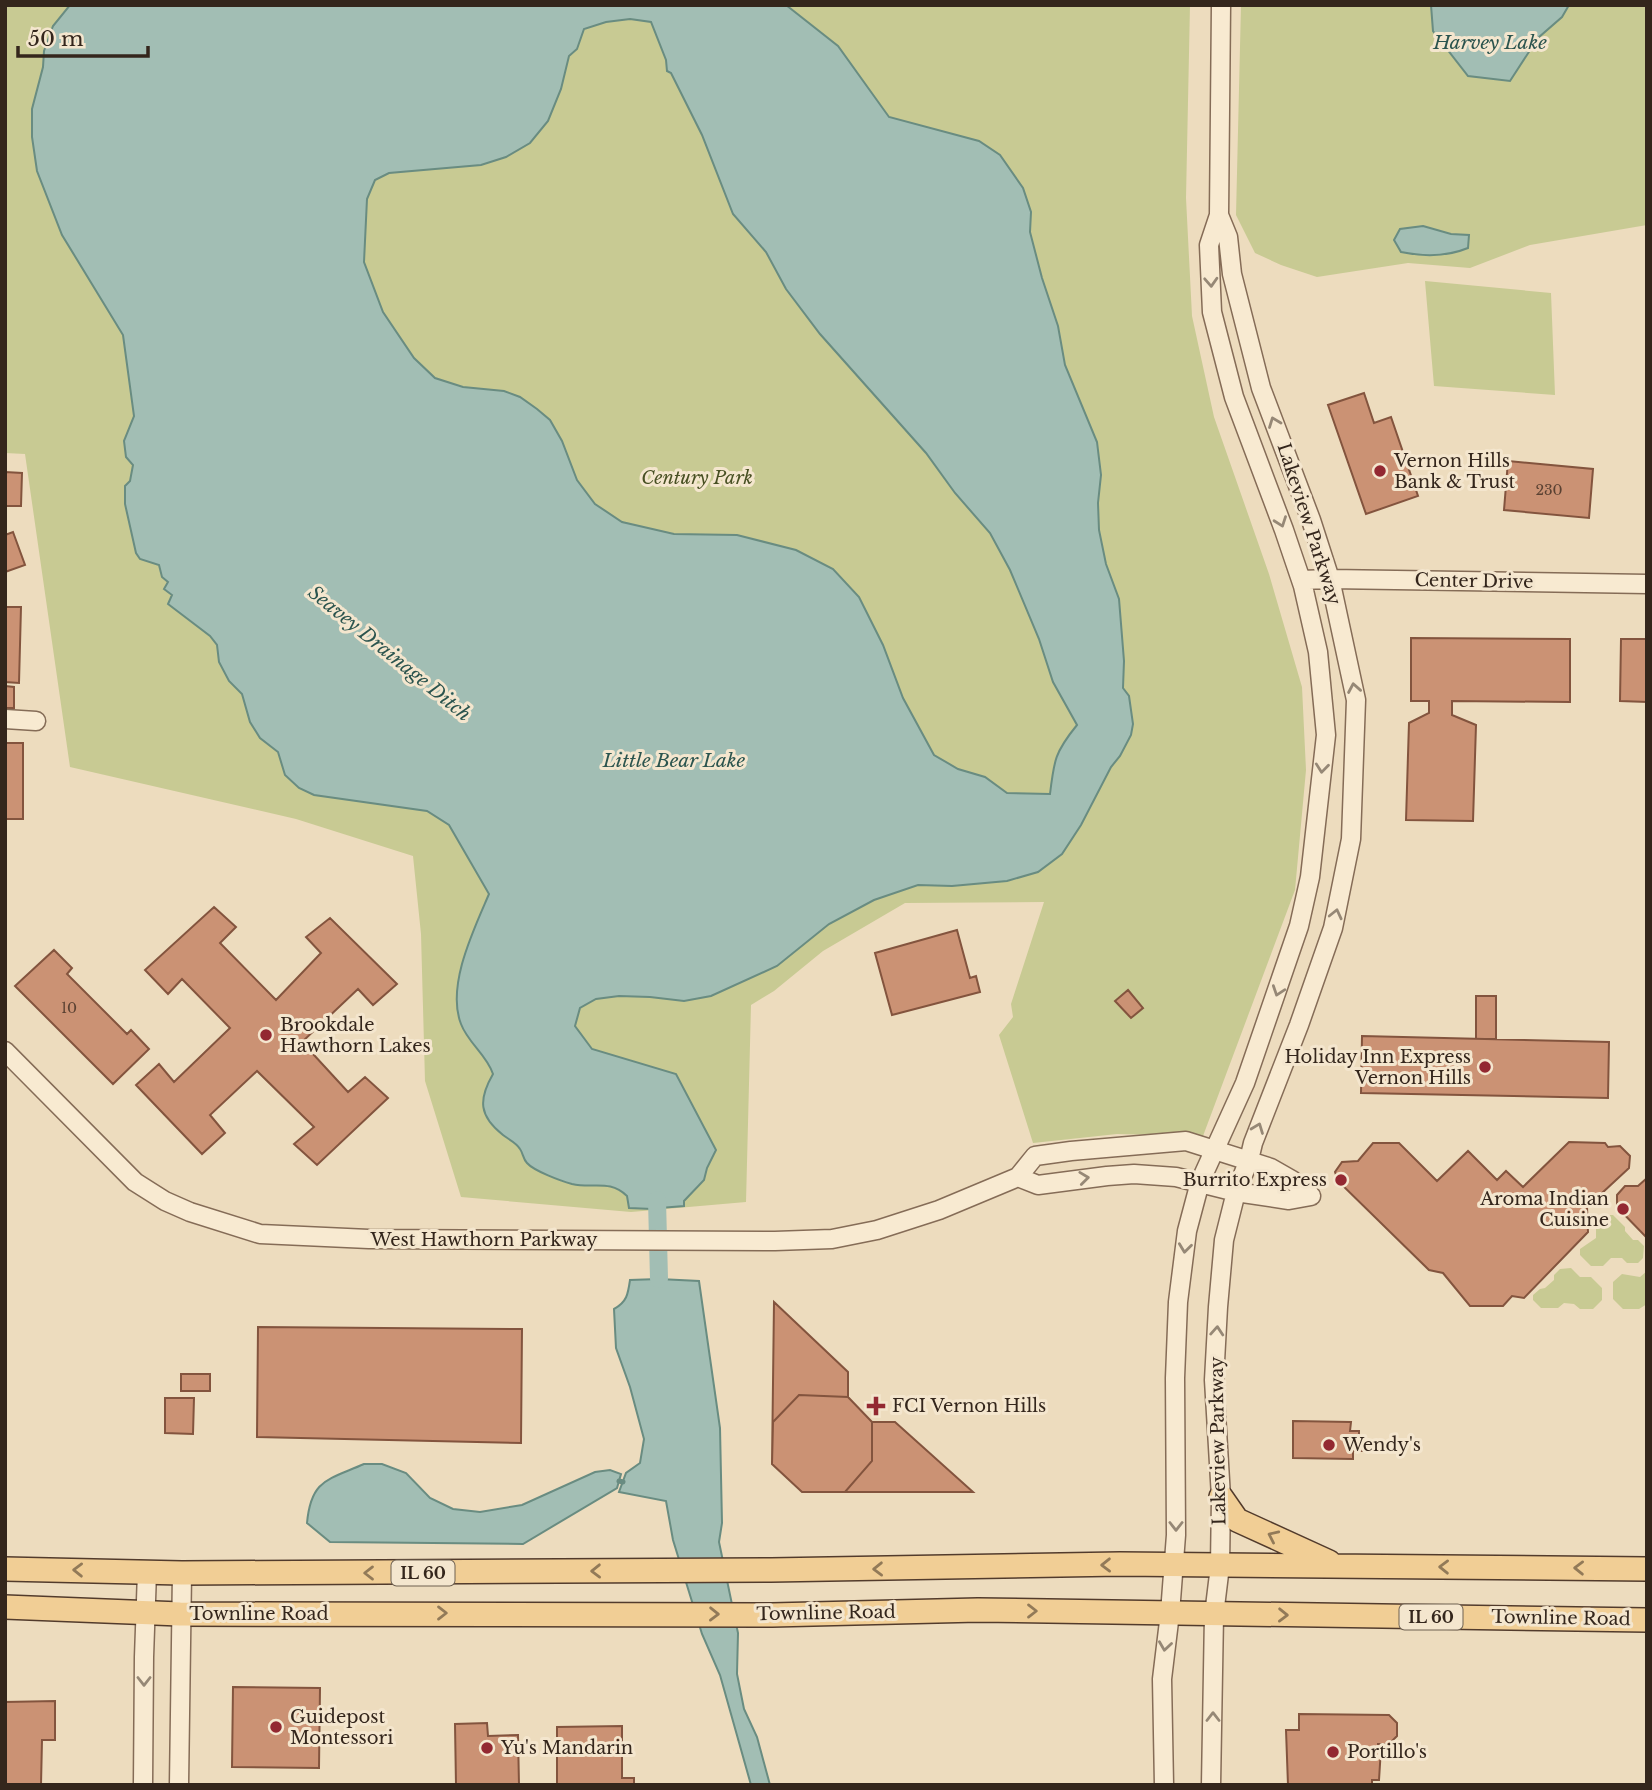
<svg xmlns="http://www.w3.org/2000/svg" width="1652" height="1790" font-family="'Libre Baskerville',serif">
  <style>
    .green { fill: #c8ca93 }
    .water { fill: #a2beb4; stroke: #698c81; stroke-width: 2; fill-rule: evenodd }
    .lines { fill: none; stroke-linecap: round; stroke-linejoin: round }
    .stream { stroke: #698c81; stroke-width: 5 }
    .canal { stroke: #a2beb4; stroke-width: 18 }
    .building { fill: #cb9274; stroke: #83543e; stroke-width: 2 }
    .minor-casing { stroke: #856c57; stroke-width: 21 }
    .major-casing { stroke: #523b2c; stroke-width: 26 }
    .minor { stroke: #f8ead1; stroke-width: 18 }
    .major { stroke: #f1ce95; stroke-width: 23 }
    .oneway { stroke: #968876 }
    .oneway2 { stroke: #927a58 }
    .poi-dot { fill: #932831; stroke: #f4e6ce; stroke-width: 2.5 }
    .labels { text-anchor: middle; stroke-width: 6; stroke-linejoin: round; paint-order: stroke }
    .number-label { font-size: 14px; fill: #5a4132 }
    .shield { fill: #f4e6ce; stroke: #6e6051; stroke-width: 2 }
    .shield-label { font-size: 16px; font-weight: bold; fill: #34261c }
    .poi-label { font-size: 18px; fill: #34261c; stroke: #f4e6ce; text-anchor: start }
    .park-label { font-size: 18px; font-style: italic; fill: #485023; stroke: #f4e6ce }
    .street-label { font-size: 18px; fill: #34261c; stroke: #f4e6ce }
    .water-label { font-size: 19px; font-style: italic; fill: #2b544e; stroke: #f4e6ce }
  </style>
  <rect width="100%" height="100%" fill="#eddcbe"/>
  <path class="green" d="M5,5H1190L1186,198L1192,316L1214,417L1269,574L1302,687L1306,770L1295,890L1203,1136L1117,1134L1033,1143L999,1035L1013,1017L1011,1004L1044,902L905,903L823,951L774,991L751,1005L746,1202L631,1212L461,1197L425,1081L421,934L413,856L296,819L70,767L25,454L5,453Z
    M1241,5H1647V225L1530,245L1470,268L1408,263L1317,277L1281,265L1255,253L1236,215Z
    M1425,281L1551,293L1555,395L1434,386Z
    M1602,1215H1613L1625,1227V1231L1633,1240H1638L1644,1246L1643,1258L1638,1263H1627L1622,1258H1611L1603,1266H1591L1580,1255V1249L1596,1238V1221Z
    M1571,1268L1580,1277H1591L1602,1288V1300L1593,1309H1580L1574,1304L1564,1303L1558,1308H1541L1533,1300V1295L1540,1289L1545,1288L1554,1280V1275L1560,1269Z
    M1647,1271V1304L1639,1309H1623L1613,1299V1282L1622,1274L1640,1277Z"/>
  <path class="water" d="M70,5H786L838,46L889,117L979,141L1000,155L1023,188L1031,212L1030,232L1042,278L1058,326L1065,365L1097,442L1101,475L1098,503L1099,530L1106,564L1119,599L1124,661L1123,688L1129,696L1133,724L1131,735L1120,756L1111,767L1081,825L1062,854L1038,872L1007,881L952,886L918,885L874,900L829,924L777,966L711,996L684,1001L650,997L619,996L596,999L580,1008L575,1026L592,1049L676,1074L716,1150L707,1168L704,1180L684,1201V1206L660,1208V1200H653L652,1209L629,1208L627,1196C609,1179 594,1189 572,1184C561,1181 534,1171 527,1163C523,1159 523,1153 520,1149C517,1143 508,1139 503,1135C479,1116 478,1100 493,1074C487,1055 468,1043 461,1024C446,986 474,929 489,894L449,825L427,811L314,795L299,788L285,775L278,752L260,738L250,722L242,694L229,681L219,662L217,645L210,636L168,604L172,595L164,589L168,582L162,577L159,565L140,559L136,553L125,504V486L130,481L133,465L126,457L124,441L134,416L123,335L62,235L37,171L32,137V109L43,67L44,51L53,26ZM630,19L651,22L666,60L667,71L671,73L702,135L733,214L766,252L786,289L820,334L926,453L955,493L990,533L1010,570L1039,639L1053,682L1077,725C1055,752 1054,760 1050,794L1007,793L985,777L958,769L934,755L903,698L883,645L859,597L833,569L796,550L737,535L674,534L622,522L595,504L577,480L562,441L550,420L537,409L520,397L504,391L463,387L435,378L414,358L383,312L364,262L367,199L375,180L389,173L481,165L506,157L530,143L548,121L561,89L569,56L577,49L584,29L606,22Z
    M1431,5H1569L1562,17L1538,38L1510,81L1468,76L1433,31Z
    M1423,226L1451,234L1469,235L1468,248C1446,257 1425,257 1401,252L1394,240L1400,229Z
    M659,1279L699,1281L720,1428L722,1523L719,1542L738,1633L737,1674L744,1709L757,1737L770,1785H751L720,1675L702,1634L673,1540L666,1501L619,1492L626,1473L640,1463L644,1439L630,1387L616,1348L614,1309C627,1302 628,1294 630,1280Z
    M364,1464H382L406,1473L430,1498L453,1509L480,1512L522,1505L595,1472L610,1470L621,1474L617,1488L523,1544L330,1542L307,1523C311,1479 328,1480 364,1464Z"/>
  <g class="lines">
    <path class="stream" d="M619,1481L623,1482"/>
    <path class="canal" d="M657,1200L659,1279"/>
  </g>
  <path class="building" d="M1364,393L1374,423L1391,417L1418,496L1366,514L1328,405Z
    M1508,461L1593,469L1589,518L1504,510Z
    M5,472L22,473L21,506H5Z
    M13,532L25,565L5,572V535Z
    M5,607H21L19,683L5,682Z
    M1411,638L1570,639V702L1452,701V715L1476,725L1473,821L1406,820L1409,723L1429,713V701H1411Z
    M1621,639H1647V702L1620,701Z
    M5,686L14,687V708H5Z
    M5,743H23V819H5Z
    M214,907L236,927L220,943L276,1000L321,953L306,937L330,918L397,984L373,1005L358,989L302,1042L348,1092L365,1077L388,1098L317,1165L294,1144L314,1127L257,1071L210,1115L225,1133L202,1154L136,1085L159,1064L174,1082L230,1028L182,979L168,994L145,970Z
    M957,930L970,978L976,976L980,992L892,1015L875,953Z
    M54,950L72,968L67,974L127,1034L131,1030L149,1049L113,1084L15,986Z
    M1128,990L1143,1008L1131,1018L1115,1001Z
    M1476,996H1496V1039H1476Z
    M1362,1036L1609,1042L1608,1098L1361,1093Z
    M1569,1142L1605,1143L1608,1147L1620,1146L1630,1156L1629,1168L1587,1207L1588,1232L1524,1298L1512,1296L1503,1306H1470L1443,1273L1429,1270L1338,1181L1335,1172L1342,1162L1358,1161L1373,1143H1399L1437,1181L1468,1151L1497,1180L1506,1171L1523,1187Z
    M1647,1178V1238L1617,1207V1195L1625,1186H1638Z
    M774,1302L848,1372V1397L872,1422H895L973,1492H802L772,1464Z
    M258,1327L522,1329L521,1443L257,1437Z
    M181,1374H210V1391H181Z
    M799,1395L848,1397L872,1422V1461L845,1492H802L772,1464L773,1422Z
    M165,1398H194L193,1434L165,1433Z
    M1293,1421L1351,1422L1350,1431H1359V1438L1366,1439V1451H1353V1459L1293,1458Z
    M233,1687L320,1688L319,1768L232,1767Z
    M55,1701V1740H42L41,1785H5V1702Z
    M1299,1714L1389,1715L1397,1723V1736L1389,1744H1378V1748H1381L1379,1780H1372V1785H1288L1286,1730H1299Z
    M487,1723L488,1736L518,1735L519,1785H456L455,1724Z
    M622,1726V1778H634V1785H557V1727Z"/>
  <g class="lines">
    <g class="minor-casing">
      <path id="minor" d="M1301,580L1330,579L1647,584
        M5,719L36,721
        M5,1051L135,1182L165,1201L190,1212L260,1234L369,1239L775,1241L832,1239L877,1230L939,1210L1018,1177L1035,1156L1071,1151L1186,1141L1271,1168L1292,1180L1311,1196
        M1018,1177L1038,1185L1107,1176L1134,1174L1176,1177L1236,1192L1289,1200L1311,1196
        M143,1785L144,1657L147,1572
        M179,1785L182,1573
        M1164,1785L1162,1679L1170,1613L1176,1535L1175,1378L1178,1302L1187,1231L1200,1182L1245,1083L1299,926L1310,877L1326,735L1318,652L1303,586L1284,530L1234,397L1212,312L1209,245L1219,215L1221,5
        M1211,1785L1214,1615L1220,1566L1221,1497L1214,1380L1218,1307L1224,1240L1236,1192L1249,1160L1253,1143L1299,1025L1333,928L1351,839L1356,700L1330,579L1311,520L1261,388L1232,274L1228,237L1219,215"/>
    </g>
    <g class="major-casing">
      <path id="major" d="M1221,1497L1237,1520L1329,1562
        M5,1569L182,1573L771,1570L1120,1564L1647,1569
        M5,1607L180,1614L772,1615L978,1610L1647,1620"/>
    </g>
    <use href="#minor" class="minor"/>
    <use href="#major" class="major"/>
  </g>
  <defs><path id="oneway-chevron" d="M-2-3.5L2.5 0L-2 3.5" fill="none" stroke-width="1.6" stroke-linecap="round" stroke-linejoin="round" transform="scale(1.75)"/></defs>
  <g class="oneway">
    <use href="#oneway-chevron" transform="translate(1211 282) rotate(87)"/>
    <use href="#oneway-chevron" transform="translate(1274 422) rotate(-111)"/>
    <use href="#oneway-chevron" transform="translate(1281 522) rotate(70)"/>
    <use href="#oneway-chevron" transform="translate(1354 688) rotate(-100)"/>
    <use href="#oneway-chevron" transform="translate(1322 768) rotate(96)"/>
    <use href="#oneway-chevron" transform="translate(1336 914) rotate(-77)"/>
    <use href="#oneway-chevron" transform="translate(1278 991) rotate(109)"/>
    <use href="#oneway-chevron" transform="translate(1258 1128) rotate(-69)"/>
    <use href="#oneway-chevron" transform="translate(1084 1178) rotate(-7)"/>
    <use href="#oneway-chevron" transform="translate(1185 1248) rotate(97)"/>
    <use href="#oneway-chevron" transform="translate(1217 1331) rotate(-86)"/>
    <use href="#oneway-chevron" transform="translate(1176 1526) rotate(90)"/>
    <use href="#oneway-chevron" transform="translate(1165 1646) rotate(98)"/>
    <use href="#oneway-chevron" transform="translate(144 1681) rotate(90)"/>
    <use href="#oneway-chevron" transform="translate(1213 1717) rotate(-90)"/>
  </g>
  <g class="oneway2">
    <use href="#oneway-chevron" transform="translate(1273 1536) rotate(-155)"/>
    <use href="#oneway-chevron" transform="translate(1106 1565) rotate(179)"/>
    <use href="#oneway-chevron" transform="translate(1444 1567) rotate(-179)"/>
    <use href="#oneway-chevron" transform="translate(1579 1568) rotate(-179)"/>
    <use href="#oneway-chevron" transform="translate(878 1569) rotate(179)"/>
    <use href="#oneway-chevron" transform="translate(78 1570) rotate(-179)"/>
    <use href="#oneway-chevron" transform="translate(596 1571) rotate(179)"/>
    <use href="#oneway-chevron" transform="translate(369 1573) rotate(180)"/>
    <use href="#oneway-chevron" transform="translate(1032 1611)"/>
    <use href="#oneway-chevron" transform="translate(442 1613)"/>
    <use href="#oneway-chevron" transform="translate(714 1614) rotate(1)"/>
    <use href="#oneway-chevron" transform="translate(1283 1615) rotate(1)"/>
  </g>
  <g class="poi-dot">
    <circle cx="1380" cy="471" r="7"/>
    <circle cx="266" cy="1035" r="7"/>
    <circle cx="1485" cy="1067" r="7"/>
    <circle cx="1341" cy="1180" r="7"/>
    <circle cx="1623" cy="1209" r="7"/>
    <path d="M872.5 1395.5h7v7h7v7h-7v7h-7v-7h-7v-7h7z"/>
    <circle cx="1329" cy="1445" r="7"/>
    <circle cx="276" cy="1727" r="7"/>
    <circle cx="487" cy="1748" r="7"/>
    <circle cx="1333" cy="1752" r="7"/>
  </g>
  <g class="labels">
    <g class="number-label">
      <text x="1549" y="495">230</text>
      <text x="69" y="1013">10</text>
    </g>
    <g class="shield">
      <rect x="391.5" y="1560.5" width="63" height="25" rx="5"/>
      <rect x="1399.5" y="1604.5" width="63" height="25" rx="5"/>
    </g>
    <g class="shield-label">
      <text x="423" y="1579">IL 60</text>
      <text x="1431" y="1623">IL 60</text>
    </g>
    <g class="poi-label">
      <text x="1394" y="467">Vernon Hills<tspan x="1394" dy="21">Bank &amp; Trust</tspan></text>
      <text x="280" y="1031">Brookdale<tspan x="280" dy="21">Hawthorn Lakes</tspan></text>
      <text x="1471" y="1063" text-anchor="end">Holiday Inn Express<tspan x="1471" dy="21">Vernon Hills</tspan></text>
      <text x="1327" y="1186" text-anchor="end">Burrito Express</text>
      <text x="1609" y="1205" text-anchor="end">Aroma Indian<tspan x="1609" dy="21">Cuisine</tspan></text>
      <text x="892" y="1412">FCI Vernon Hills</text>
      <text x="1343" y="1451">Wendy's</text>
      <text x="290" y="1723">Guidepost<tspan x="290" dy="21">Montessori</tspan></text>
      <text x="501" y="1754">Yu's Mandarin</text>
      <text x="1347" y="1758">Portillo's</text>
    </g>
    <g class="park-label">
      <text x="697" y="484">Century Park</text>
    </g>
    <g class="street-label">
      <text transform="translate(1309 524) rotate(72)" y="6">Lakeview Parkway</text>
      <text transform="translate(1474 581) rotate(1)" y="6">Center Drive</text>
      <text x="484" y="1246">West Hawthorn Parkway</text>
      <text transform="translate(1218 1441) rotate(-91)" y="6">Lakeview Parkway</text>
      <text transform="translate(826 1613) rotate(-1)" y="6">Townline Road</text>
      <text x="259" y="1620">Townline Road</text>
      <text transform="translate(1561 1618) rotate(1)" y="6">Townline Road</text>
    </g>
    <g class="water-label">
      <text x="1490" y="49">Harvey Lake</text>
      <text transform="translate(390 653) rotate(39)" y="7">Seavey Drainage Ditch</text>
      <text x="674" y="767">Little Bear Lake</text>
    </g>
  </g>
  <rect width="1652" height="1790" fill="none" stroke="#34261c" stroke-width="14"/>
  <path d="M18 46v10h130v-10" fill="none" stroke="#34261c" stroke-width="3.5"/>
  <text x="28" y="46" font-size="21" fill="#34261c" stroke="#f4e6ce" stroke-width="5" paint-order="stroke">50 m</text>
</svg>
